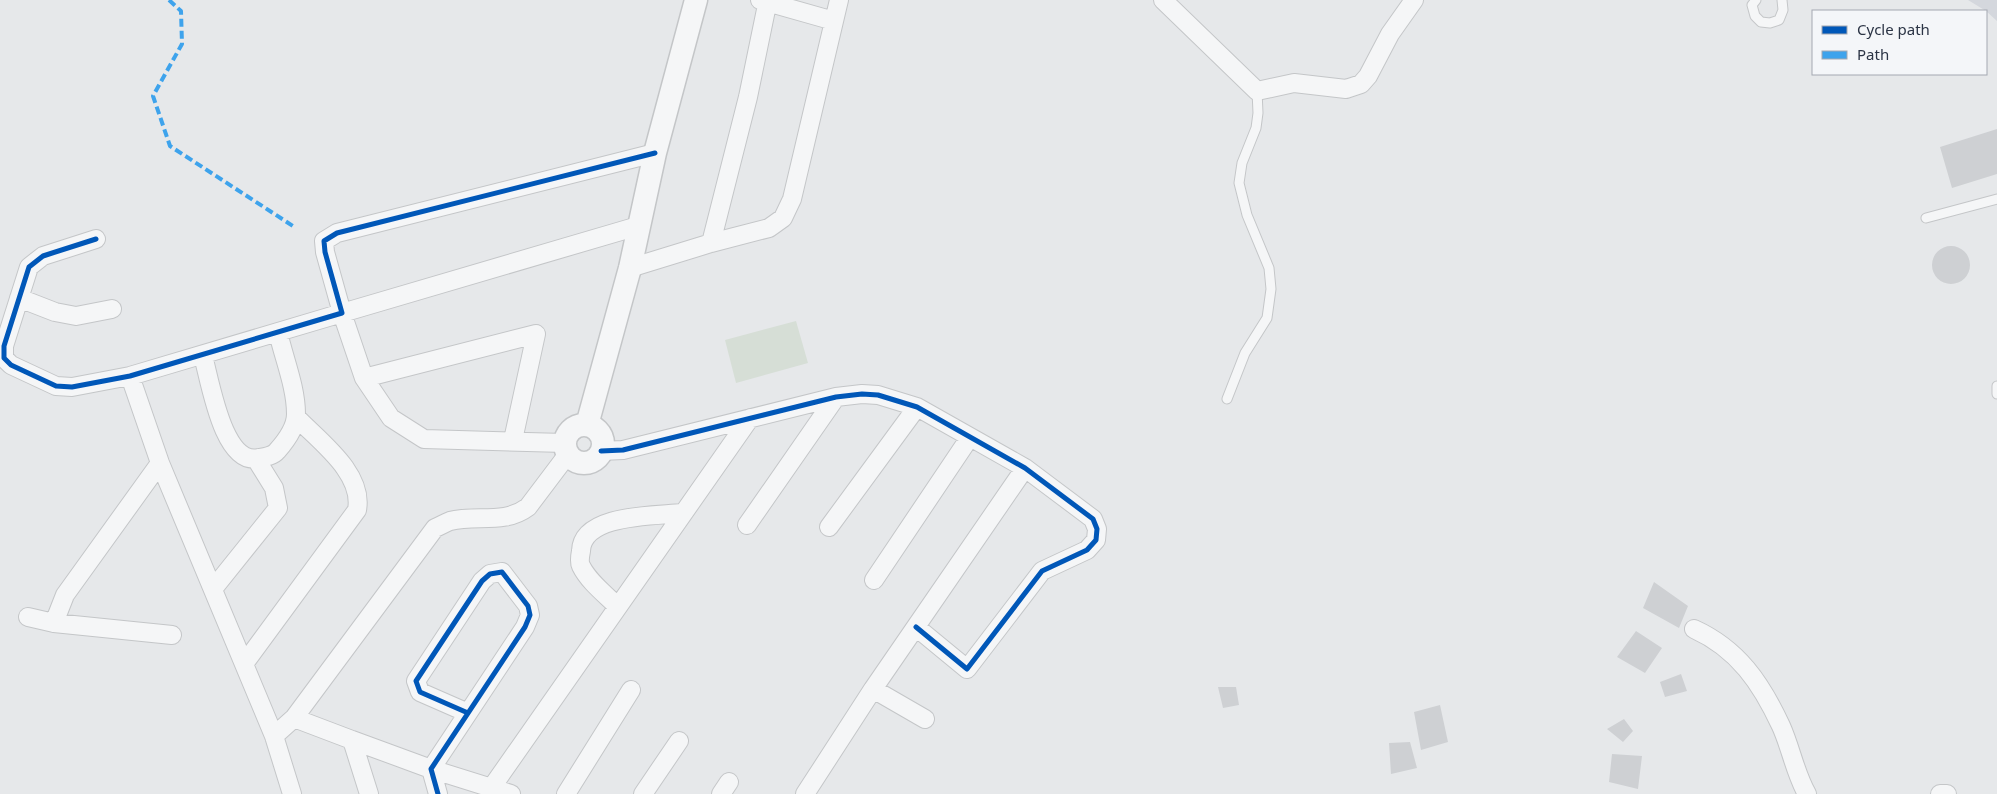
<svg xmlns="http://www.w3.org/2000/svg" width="1997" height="794" font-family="'Noto Sans',sans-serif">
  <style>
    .built { fill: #d4d7dd }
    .green { fill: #d6ded6 }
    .building { fill: #ced0d3 }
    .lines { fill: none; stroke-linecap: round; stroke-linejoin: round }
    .service-casing { stroke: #c4c6c8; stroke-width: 11 }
    .minor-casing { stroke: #c4c6c8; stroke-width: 20 }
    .tertiary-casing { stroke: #c4c6c8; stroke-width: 25 }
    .service { stroke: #f5f6f7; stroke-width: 9 }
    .minor { stroke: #f5f6f7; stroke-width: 18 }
    .tertiary { stroke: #f5f6f7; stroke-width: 22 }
    .quiet { stroke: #3ea3ec; stroke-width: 4; stroke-dasharray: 8 4; stroke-linecap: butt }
    .cycleway-casing { stroke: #f4f6f9; stroke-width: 8 }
    .cycleway { stroke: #0057b8; stroke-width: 5 }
  </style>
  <rect width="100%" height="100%" fill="#e6e8ea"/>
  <path class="built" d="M1968,0H1997V21L1986,11Z"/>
  <path class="green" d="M796,321L808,363L736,383L725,340Z"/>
  <path class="building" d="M1997,129V174L1952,188L1940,147Z
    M1932 265a19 19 0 1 1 38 0a19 19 0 1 1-38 0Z
    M1654,582L1688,606L1679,628L1643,608Z
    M1636,631L1662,648L1645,673L1617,657Z
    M1681,674L1687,691L1665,697L1660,682Z
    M1218,687H1236L1239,705L1223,708Z
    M1440,705L1448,742L1421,750L1414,712Z
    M1624,719L1633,731L1623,742L1607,729Z
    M1410,742L1417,768L1391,774L1389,743Z
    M1612,754L1642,756L1638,789L1609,782Z"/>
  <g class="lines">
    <g class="service-casing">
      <path id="service" d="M1756,0L1752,5L1755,16L1761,22L1770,23L1779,20L1783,10L1782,0
        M1926,218L1997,199
        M1997,386V394
        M1227,399L1245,353L1267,318L1271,289L1269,268L1247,215L1239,183L1242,163L1256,128L1258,113L1257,91"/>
    </g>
    <g class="minor-casing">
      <path id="minor" d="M760,0L834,21
        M1163,0L1257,91L1294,83L1346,89L1361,84L1368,76L1390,34L1414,0
        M96,239L43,256L29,267L4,346V358L11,365L56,386L72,387L130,376L342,313L325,252L324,241L337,233L655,153
        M711,243L748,97L768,0
        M630,268L711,243L769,228L783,218L792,199L839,0
        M19,298L55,312L76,316L112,309
        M203,356C210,380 223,467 259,458C265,457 273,456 277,451C285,442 296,428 296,414C296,387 284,359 278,332
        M130,376L160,463L274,736L292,794
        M364,378L536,334L513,440
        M565,443L424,439L391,418L364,378L342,313L638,226
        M601,451L623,450L836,397L862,394L878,395L917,407L1025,468L1093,519L1097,529L1096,540L1087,550L1042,571L967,669L916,627
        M747,525L836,397
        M829,527L917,407
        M874,580L970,437
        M213,589L278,508L274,488L256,459
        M617,606C605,594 589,582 581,566C579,562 580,556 581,551C582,514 654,516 682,513
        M28,617L54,623L172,635
        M54,623L65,595L160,463
        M1694,629C1738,649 1761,683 1781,726C1791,748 1795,773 1807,794
        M244,664L357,510C364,473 319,441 296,417
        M873,689L925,719
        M294,718L352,740
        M274,736L294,718L435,528C440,526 445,523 450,521C476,514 504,525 528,507L568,454
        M492,787L750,418
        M369,794L352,740L431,769L511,794
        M438,794L431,769L525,627L530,615L528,606L502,572L490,574L482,581L416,681L420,692L468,713
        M566,794L631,690
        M643,794L679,741
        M721,794L729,782
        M805,794L873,689L1025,468
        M1940,794H1947"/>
    </g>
    <g class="tertiary-casing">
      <path id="tertiary" d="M587,425L630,268L655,153L696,0
        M565 444a19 19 0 1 1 38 0a19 19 0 1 1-38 0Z"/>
    </g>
    <use href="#service" class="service"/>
    <use href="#minor" class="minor"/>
    <use href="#tertiary" class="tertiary"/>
    <path class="quiet" d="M169,0L181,11L182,44L153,96L170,146L296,228"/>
    <g class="cycleway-casing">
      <path id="cycleway" d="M96,239L43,256L29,267L4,346V358L11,365L56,386L72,387L130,376L342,313L325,252L324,241L337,233L655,153
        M601,451L623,450L836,397L862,394L878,395L917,407L1025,468L1093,519L1097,529L1096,540L1087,550L1042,571L967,669L916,627
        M438,794L431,769L525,627L530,615L528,606L502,572L490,574L482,581L416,681L420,692L468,713"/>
    </g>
    <use href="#cycleway" class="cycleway"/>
  </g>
  <rect x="1812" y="10" width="175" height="65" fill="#f4f6f9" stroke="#a4a8b1"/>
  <rect x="1822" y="26" width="25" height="8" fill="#0057b8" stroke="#a4a8b1"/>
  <text x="1857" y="35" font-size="15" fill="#2b3445">Cycle path</text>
  <rect x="1822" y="51" width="25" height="8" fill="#3ea3ec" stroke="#a4a8b1"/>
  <text x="1857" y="60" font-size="15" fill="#2b3445">Path</text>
</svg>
